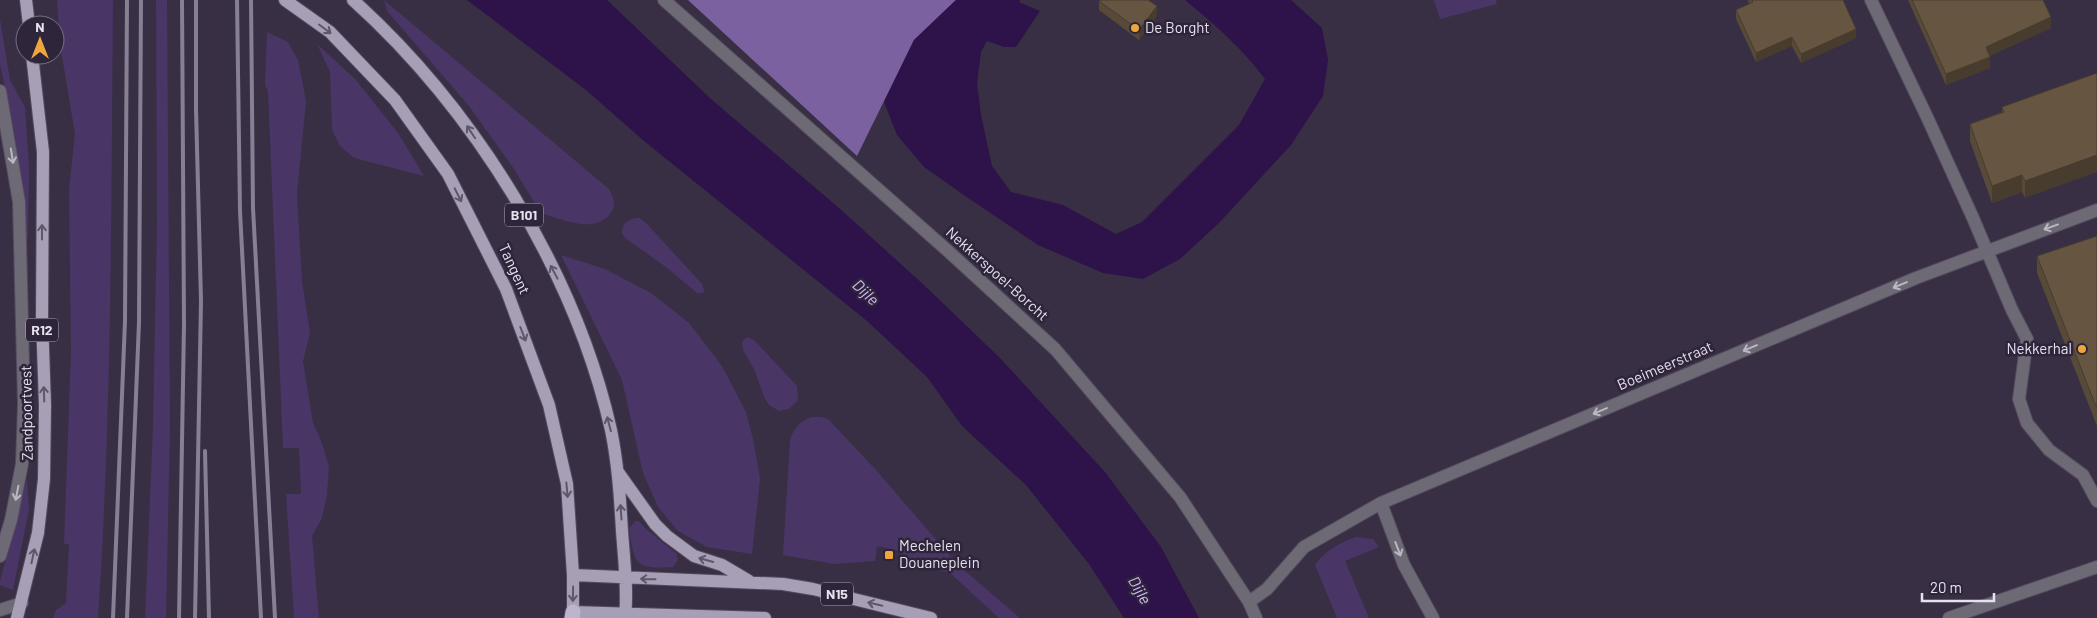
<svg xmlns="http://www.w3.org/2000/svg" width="2097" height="618" font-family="Barlow,sans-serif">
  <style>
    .green { fill: #4a3567 }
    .forest { fill: #7b619f }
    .water { fill: #2e124a }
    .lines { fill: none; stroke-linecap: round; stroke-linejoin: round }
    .minor-casing { stroke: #544b5f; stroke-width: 14 }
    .major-casing { stroke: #544b5f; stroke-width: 14 }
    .highway-casing { stroke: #544b5f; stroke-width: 17 }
    .minor { stroke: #6e6a75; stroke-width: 12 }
    .major { stroke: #a79fb5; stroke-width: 12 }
    .highway { stroke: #bdb4ce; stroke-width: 15 }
    .rail { stroke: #878092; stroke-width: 4 }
    .wall { fill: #584a38 }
    .shaded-wall { fill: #473c2e }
    .building { fill: #665641; stroke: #473c2e }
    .oneway { stroke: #5e566b }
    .oneway2 { stroke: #bcb7c4 }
    .poi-dot { fill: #efa73d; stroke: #2e253a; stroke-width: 2 }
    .labels { text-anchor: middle; stroke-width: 5; stroke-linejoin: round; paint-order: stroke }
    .shield { fill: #2e253a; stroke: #afa9b9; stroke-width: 1 }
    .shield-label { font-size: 14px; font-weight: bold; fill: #e6e1ef }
    .poi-label { font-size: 15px; fill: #e6e1ef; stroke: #2e253a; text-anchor: start }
    .street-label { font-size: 15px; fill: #e6e1ef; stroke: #2e253a }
    .water-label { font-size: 16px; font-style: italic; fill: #d4b7ff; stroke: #2e253a }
  </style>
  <rect width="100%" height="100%" fill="#382f44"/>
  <path class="green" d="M57,0H113C111,206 112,412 98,618H53L56,610L66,603L69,544H64L71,351L69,189L75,134L60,44Z
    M156,0H167L170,426L166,618H145L153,426L157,223Z
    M384,0L609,189C614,199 617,206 609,215C593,234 561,219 541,213L512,166L469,106L387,11Z
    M1434,0H1496L1497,4L1440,19Z
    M0,19L10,80L25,107L29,168L28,238L24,239L23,195L15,136L0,64Z
    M267,32L288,42L298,60L306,101L297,194L302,281L310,333L303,361L313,423L322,443L329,467L327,495L322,518L312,536L319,618H294L286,494H301L299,448H283L268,91L265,85Z
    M317,44L355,79L398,133L424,176L354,158L340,146L332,130L330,72Z
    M635,218H640L648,225L702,284L704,290L703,293H697L666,267L625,238L622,233C622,223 627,221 635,218Z
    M561,255L605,269L651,293L689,323L722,366L746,412L753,439L760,478L752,554L707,547L678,531L658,507L643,473L622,380Z
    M747,337L754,340L797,386L798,400L789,409L779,411L769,405L764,397L755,371L743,350L742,342Z
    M812,417H821L828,419L876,470L958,565L1020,618H999L950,573L899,560L900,551L877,546L875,561L834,564L783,555L790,441C793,429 799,421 812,417Z
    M27,479L29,509L13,590L0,585V581Z
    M635,521H639L646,529L677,554L678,560L673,567C635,569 635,566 629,529Z
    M1356,537L1373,539L1379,547L1345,561L1369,618H1337L1315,565C1326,550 1339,543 1356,537Z"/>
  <path class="forest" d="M688,0H956L914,40L857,156Z"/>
  <path class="water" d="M467,0H607L711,99L839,208L924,285L999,357L1105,472L1161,547L1199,618H1124L1089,564L1026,485L962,426L927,377L867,321L644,141L586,90Z
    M956,0H1020L1019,2L1040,11L1016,47H1004L987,41L981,52L977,83L981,115L992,166L1011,192L1063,205L1116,234L1142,222L1239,125L1265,79C1242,48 1214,24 1185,0H1291L1322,28L1328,60L1323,96L1291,145L1219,223L1180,259L1143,279L1103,273L1038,245L971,200L924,167L897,135L884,102L914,40Z"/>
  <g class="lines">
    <g class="minor-casing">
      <path id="minor" d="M664,0L948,251L1055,349L1180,497L1249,602L1256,618
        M1871,0L1927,117L1973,218L2012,310L2027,339L2019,399L2027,423L2049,450L2083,475L2097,501
        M0,91L19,202L24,404L22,464L11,520L0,556
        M1381,503L1404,565L1433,618
        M1249,602L1267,589L1304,547L1381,503L1916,278L2097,210
        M0,610L22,603
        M1949,618L2097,567"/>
    </g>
    <g class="major-casing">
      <path id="major" d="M26,0L29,25
        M285,0L330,32L395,100L448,174L506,289L549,405L567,484L573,575V612L765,618
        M353,0C474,109 575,271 611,430C618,464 620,497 622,531C624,560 628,590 625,618
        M618,472L655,524L667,536L694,556L722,565L749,581
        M573,575L783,584L813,589L931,618
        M17,618L38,533L44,479L45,405L42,319L43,152L32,55"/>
    </g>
    <g class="highway-casing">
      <path id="highway" d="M572,618L573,612"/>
    </g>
    <use href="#minor" class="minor"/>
    <use href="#major" class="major"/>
    <use href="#highway" class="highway"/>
    <path class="rail" d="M237,0L240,211L261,618
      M251,0L253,208L275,618
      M205,451L209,618
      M113,618L125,321L127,0
      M127,618L139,322L141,0
      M179,618L184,325L182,0
      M195,618L201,301L196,109V0"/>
  </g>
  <path class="wall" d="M1748,0H1843L1856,38L1801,63L1792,46L1756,62L1736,19V10L1749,4Z
    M1908,0H2043L2051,28L1989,56L1990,68L1946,85Z
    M1099,1L1157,16L1139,40L1099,10Z
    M2097,73L2025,198L2022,192L1992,203L1970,141V124L2002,112V107Z
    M2097,236V426L2037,273V256Z"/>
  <path class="shaded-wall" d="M1157,6V16L1139,40V30Z
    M2051,17V28L1986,58V47Z
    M1856,29V38L1801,63V54Z
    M1792,37V46L1756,62V53Z
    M1990,57V68L1946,85V74Z
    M2097,155V172L2025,198V181Z
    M2022,175V192L1992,203V186Z"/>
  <path class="building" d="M1100,0H1148L1157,6L1139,30L1099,1Z
    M1752,0H1843L1856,29L1801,54L1792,37L1756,53L1736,10L1753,2Z
    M1912,0H2043L2051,17L1986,47L1990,57L1946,74Z
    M2097,73V155L2025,181L2022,175L1992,186L1970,124L2004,112L2002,107Z
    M2097,236V409L2037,256Z"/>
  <defs><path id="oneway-shaft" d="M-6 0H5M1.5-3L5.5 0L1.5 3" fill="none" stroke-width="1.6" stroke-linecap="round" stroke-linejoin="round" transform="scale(1.25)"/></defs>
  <g class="oneway">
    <use href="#oneway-shaft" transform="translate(325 29) rotate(37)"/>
    <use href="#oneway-shaft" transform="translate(471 132) rotate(-124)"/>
    <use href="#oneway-shaft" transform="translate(458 195) rotate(63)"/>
    <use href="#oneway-shaft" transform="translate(42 232) rotate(-90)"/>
    <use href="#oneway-shaft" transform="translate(554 272) rotate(-118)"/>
    <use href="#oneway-shaft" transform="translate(523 334) rotate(69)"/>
    <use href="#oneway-shaft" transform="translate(44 394) rotate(-92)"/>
    <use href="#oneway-shaft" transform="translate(609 424) rotate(-105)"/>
    <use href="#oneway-shaft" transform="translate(567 490) rotate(85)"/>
    <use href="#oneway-shaft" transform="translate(621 512) rotate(-94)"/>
    <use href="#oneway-shaft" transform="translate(33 556) rotate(-78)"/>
    <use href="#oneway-shaft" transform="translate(706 560) rotate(-164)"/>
    <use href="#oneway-shaft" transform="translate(648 579) rotate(-179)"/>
    <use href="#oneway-shaft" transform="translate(573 594) rotate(91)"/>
    <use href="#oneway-shaft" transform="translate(875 604) rotate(-167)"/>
  </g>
  <g class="oneway2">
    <use href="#oneway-shaft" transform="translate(12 156) rotate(81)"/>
    <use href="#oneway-shaft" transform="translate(2051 227) rotate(160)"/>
    <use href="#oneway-shaft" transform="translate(1900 285) rotate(157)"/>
    <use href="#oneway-shaft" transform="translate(1750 348) rotate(157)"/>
    <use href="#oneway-shaft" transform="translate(1600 411) rotate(157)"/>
    <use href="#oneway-shaft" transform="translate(17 493) rotate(101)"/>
    <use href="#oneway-shaft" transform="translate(1398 549) rotate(69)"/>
  </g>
  <g class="poi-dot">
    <circle cx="1135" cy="28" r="5"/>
    <circle cx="2082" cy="349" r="5"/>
    <rect x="884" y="550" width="10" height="10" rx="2.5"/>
  </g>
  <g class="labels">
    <g class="shield">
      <rect x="505" y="203.5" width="38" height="23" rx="4"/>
      <rect x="26" y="318.5" width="32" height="23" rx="4"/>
      <rect x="821" y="582.5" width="32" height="23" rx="4"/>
    </g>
    <g class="shield-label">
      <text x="524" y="220">B101</text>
      <text x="42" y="335">R12</text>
      <text x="837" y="599">N15</text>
    </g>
    <g class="poi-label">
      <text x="1145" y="33">De Borght</text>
      <text x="2072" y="354" text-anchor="end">Nekkerhal</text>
      <text x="899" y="551">Mechelen<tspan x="899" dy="17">Douaneplein</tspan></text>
    </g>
    <g class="street-label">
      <text transform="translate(514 269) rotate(65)" y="5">Tangent</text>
      <text transform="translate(997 274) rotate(42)" y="5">Nekkerspoel-Borcht</text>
      <text transform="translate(1665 366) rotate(-23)" y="5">Boeimeerstraat</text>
      <text transform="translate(27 413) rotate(-91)" y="5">Zandpoortvest</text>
    </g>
    <g class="water-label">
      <text transform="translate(866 292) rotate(44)" y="6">Dijle</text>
      <text transform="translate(1140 590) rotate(60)" y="6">Dijle</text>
    </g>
  </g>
  <g transform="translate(40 40)"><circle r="24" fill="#2e253a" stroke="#787082"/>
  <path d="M0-4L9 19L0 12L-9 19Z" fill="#efa73d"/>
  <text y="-8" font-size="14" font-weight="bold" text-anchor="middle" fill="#e6e1ef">N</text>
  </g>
  <path d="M1922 593v8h72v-8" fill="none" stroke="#e6e1ef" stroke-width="2.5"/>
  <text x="1930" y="593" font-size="15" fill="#e6e1ef" stroke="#2e253a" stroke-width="4" paint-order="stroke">20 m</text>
</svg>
